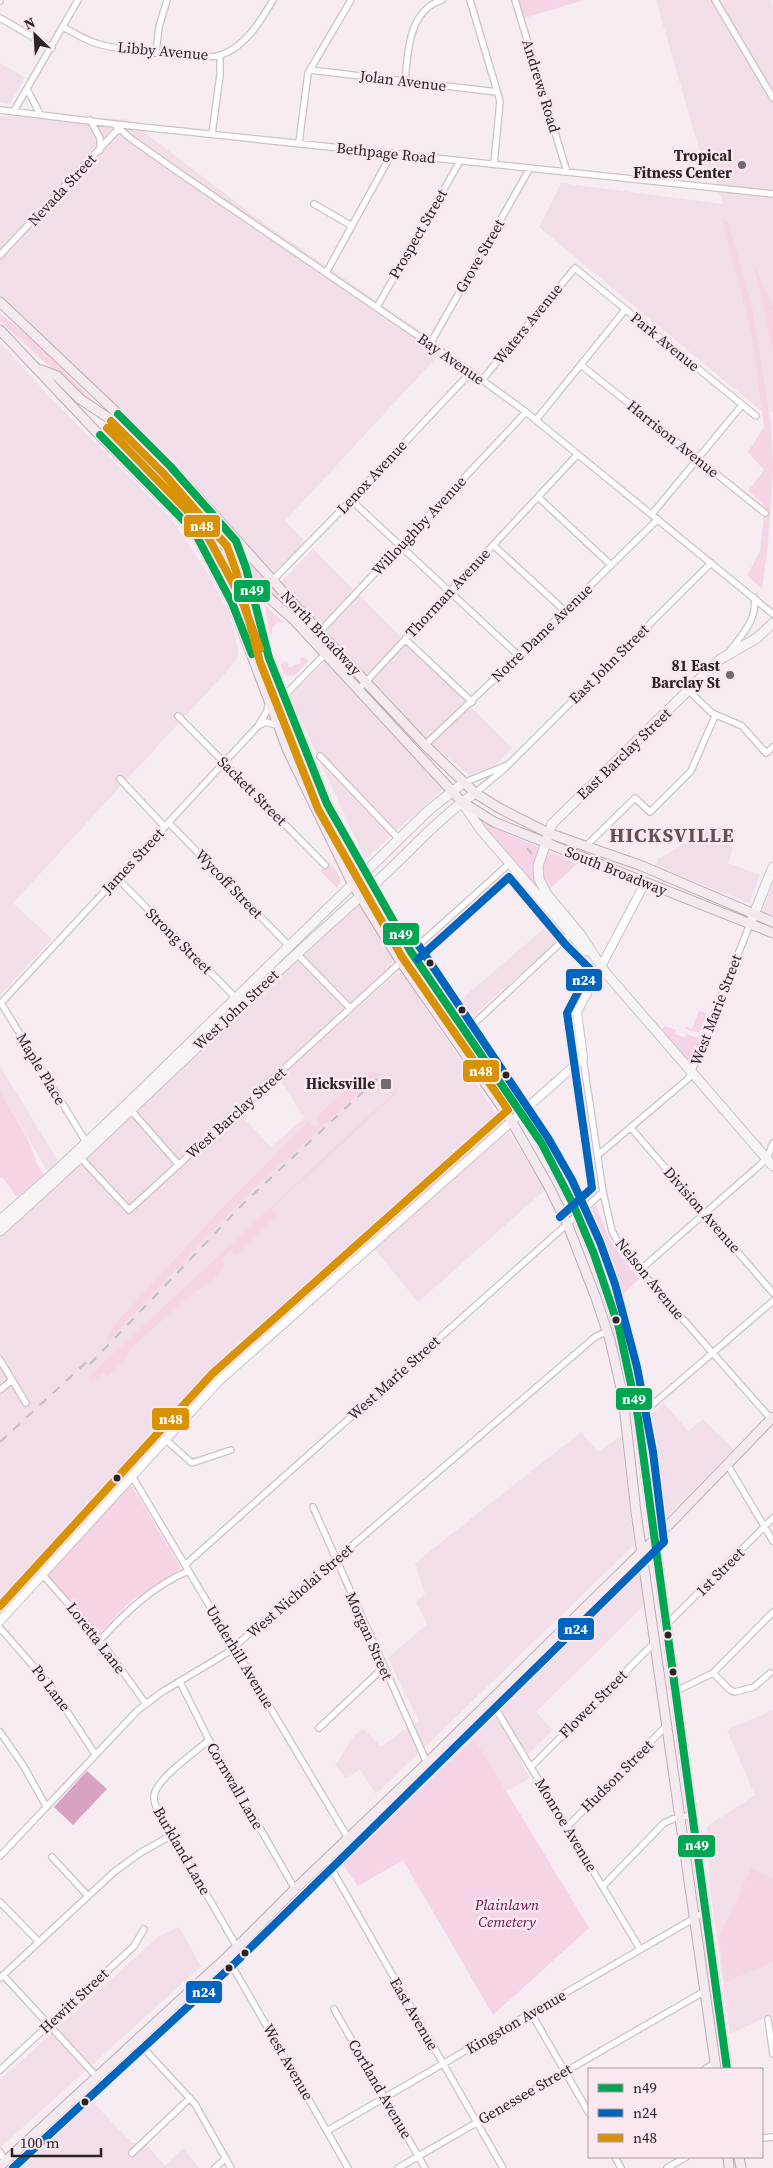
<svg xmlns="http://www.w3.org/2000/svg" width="773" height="2168" font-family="'Source Serif 4',serif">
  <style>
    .built { fill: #f1dee8; fill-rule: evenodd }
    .green { fill: #f4d4e5 }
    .water { fill: #d8a3c1 }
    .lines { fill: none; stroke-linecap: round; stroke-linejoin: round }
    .minor-casing { stroke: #cbc3c7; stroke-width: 8 }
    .tertiary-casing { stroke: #cbc3c7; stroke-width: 10 }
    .secondary-casing { stroke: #cbc3c7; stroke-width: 11 }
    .primary-casing { stroke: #bdadb6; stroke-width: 11 }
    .minor { stroke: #fefcfd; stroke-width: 5.5 }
    .tertiary { stroke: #fefcfd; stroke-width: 8 }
    .secondary { stroke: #f8f4f6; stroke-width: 9 }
    .primary { stroke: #f3e9ee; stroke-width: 9 }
    .rail { stroke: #c1bfc0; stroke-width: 2; stroke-dasharray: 9 9; stroke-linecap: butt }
    .bus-1-casing { stroke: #fae8f1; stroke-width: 11 }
    .bus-2-casing { stroke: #fae8f1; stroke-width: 11 }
    .bus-3-casing { stroke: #fae8f1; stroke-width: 11 }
    .bus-1 { stroke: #00a651; stroke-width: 8 }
    .bus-2 { stroke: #0065bd; stroke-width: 8 }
    .bus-3 { stroke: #d89206; stroke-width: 8 }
    .poi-dot { fill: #716a6e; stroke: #fae8f1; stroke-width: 2 }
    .bus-dot { fill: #2a2427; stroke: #fae8f1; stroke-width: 2 }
    .labels { text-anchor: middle; stroke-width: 5; stroke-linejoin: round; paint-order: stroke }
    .street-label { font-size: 15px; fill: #2a2427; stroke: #fae8f1 }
    .poi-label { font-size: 15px; font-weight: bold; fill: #2a2427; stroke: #fae8f1; text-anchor: end }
    .park-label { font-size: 15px; font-style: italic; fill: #650f49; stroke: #fae8f1 }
    .district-label { font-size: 20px; font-weight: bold; letter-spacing: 1px; fill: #605159; stroke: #fae8f1 }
    .line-badge { stroke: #fae8f1; stroke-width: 2 }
    .badge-label { font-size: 14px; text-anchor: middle; font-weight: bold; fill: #fff }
  </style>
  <rect width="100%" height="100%" fill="#f6ecf1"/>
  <path class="built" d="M656,0H770L773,6V412L760,410L539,227L561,183L723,204L715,178L707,177Z
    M0,63L25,78L9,104L0,102Z
    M0,116L127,119L261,221L445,348L285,521L306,542L272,577L176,462L0,296Z
    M0,343L55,402L173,521L212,580L230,615L238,649L237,659L225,673L13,903L52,939L0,995Z
    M313,549L512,748L494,766L469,775L435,747L317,623L281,582Z
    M325,662L443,789L365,859L290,696Z
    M727,824L720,842L733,847L728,863L760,875L749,903L655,866L658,859L706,831Z
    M773,885V915L762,911Z
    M356,906H361L393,958L391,966L274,1072L280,1077L396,974H403L546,1189L418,1302L368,1241L218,1374L0,1614V1233L303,952ZM279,1078L304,1118L271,1147L240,1114Z
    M552,922L564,937L471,1017L458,1002Z
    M0,1066L58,1161L48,1172L0,1091Z
    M664,1403L688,1431L703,1419L734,1449L658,1525L644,1420Z
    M581,1432L598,1452L621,1436L634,1545L376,1794L360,1770L346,1778L335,1765L353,1737L363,1729L381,1747L404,1730L419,1722L388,1658L427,1624L416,1602L425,1594L415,1563Z
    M641,1552L649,1600L536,1712L553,1730L521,1761L530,1778L506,1791L466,1725Z
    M773,1710V2014L730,2034L710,1888L707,1826L755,1795L727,1730Z
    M179,1927L201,1966L0,2148V2080L158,1937Z
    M81,2090L132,2143H145L165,2166L183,2148L199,2168H0Z"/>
  <path class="green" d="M516,0H584L521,19Z
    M722,219L728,222L752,306L771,426L773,468L768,545L762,589L747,575L760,552L764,515L763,503L748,491L764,470L748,452L764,427L752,336Z
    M754,265L773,307V349Z
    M0,314L32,338L98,406L78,393L0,321Z
    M119,422L160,464L152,477L110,433Z
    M171,488L176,490L213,530L236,549L241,566L170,495L168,491Z
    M216,553L246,580L271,673L270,675L266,676L235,595L214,555Z
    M251,560L298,613L296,614L282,605L253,577L249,562Z
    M265,605L284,623L278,622L272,628V633L270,635Z
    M303,657L308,661L295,675L287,676L283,672L281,664L287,662L289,667L301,663L300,658Z
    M470,811L507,834L578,863L541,897Z
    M329,862L335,869L341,879L337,888L320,871Z
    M699,1011L707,1013L699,1033L686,1029V1027L692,1029Z
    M665,1026L676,1030L675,1034L685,1038L687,1034L705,1041L692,1071L659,1034Z
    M371,1071L380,1074L252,1190L106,1343L114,1325L222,1208L277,1154L276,1152L308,1122H310L312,1127L318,1126L316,1118L318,1115L361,1076Z
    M398,1089L395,1095L271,1209L277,1216L237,1254L230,1251L222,1260L225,1264C216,1275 209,1288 195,1291L130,1349L127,1357L106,1377L104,1372L92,1382L88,1377Z
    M0,1091L28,1140L37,1164L44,1175L17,1197L2,1177L0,1178Z
    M596,1205L608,1237L622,1258L639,1279L624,1293L626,1308L620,1309L592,1228L585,1215Z
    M131,1484L181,1568L130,1602L99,1634L47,1575Z
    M474,1738L589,1928L493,2015L403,1860L358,1886L342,1863Z
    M751,1869L773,1879V1962L725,1982L719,1937Z"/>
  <path class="water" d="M87,1771L107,1789L73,1825L54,1807Z"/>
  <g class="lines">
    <g class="minor-casing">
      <path id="minor" d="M470,0L500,101L494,164
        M515,0L567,172
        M715,0L773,98
        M0,1V0
        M0,18L52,48
        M63,27C74,33 85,40 98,44C117,49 204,61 221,55C246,46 260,22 273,0
        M156,52L159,27L167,0
        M310,70L497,92
        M405,81C408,52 408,11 442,0
        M27,89L40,114
        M0,110L114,124L773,194
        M14,111L78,0
        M90,120L100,138V150
        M114,124L130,138L181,174L471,372L526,412L773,614
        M212,134L220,75V55
        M299,143L308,73L351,0
        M314,204L352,226
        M0,255L121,126
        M326,273L392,153
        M377,307L460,161
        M430,344L530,168
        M581,365L765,513
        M482,380L575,268L756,416
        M536,420L625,310
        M538,497L611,565
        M351,500L519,656
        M652,514L742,405
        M493,545L565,611
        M272,581L351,500L471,372
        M405,639L472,702
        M312,640L526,412
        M729,652C742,635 758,619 754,597
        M359,689L578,454
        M689,691L712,713L742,726L766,753L773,747
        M284,696L325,654
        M178,716L325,865
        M260,725L266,722L279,726
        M425,745L524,651L658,519
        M320,756L399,839
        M120,779L165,827
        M463,783L505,766
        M475,793L503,770L711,563
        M169,823L289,946
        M585,847L635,798L650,812L691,771L715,716
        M117,878L238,1000
        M411,952L510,863
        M297,954L350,1008
        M465,1032L570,934
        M583,1058L603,1192L612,1231L620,1246L644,1275L771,1419
        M129,1108L179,1165
        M631,1128L773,1293
        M86,1142L1,1003L258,726L267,711L269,700L291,717
        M78,1155L129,1210L401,962
        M598,1155L689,1078L750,924
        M640,1270L760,1165L767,1158L773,1143
        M0,1360L26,1403
        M0,1390L12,1380
        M638,1417L773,1301
        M166,1440L192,1463L231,1450
        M727,1464L773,1541
        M132,1476L348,1838
        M313,1507L427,1763
        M185,1565L603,1192
        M42,1574L100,1640L146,1704
        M666,1625L773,1518
        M0,1628L49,1684L95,1754
        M100,1640C126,1612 153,1586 188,1571
        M713,1673L730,1690L735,1692L754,1687L770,1673
        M180,1682L209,1740L295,1889
        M676,1691L713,1673L773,1612
        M491,1701L640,1949
        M319,1728L384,1667
        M0,1732L23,1765L46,1806
        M209,1740C194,1753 162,1775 155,1792C153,1798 154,1802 156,1807L237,1947
        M531,1767L655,1642
        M567,1827L666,1726
        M0,1856L138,1710L162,1692L227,1653L595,1337L608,1331
        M52,1857L88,1896
        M326,1859L503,2168
        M603,1886L664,1823L673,1819L692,1815
        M0,1902L39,1942
        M227,1957L348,2168
        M3,1975L96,2076
        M0,1978L114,1872L140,1853L172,1835
        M334,2009L425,2168
        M531,2013L589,2113
        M768,2019L773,2054
        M137,2041L195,2104L231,2168
        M705,2069L715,2063
        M0,2070L134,1946L144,1929
        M327,2131L705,1912
        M762,2138L773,2137
        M0,2152L5,2161
        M132,2153L190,2098
        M615,2157L621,2168
        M215,2168L226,2158
        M398,2168L705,1991
        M667,2168L686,2157"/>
    </g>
    <g class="tertiary-casing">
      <path id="tertiary" d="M0,1621L219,1381L583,1058L577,1012L645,883"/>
    </g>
    <g class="secondary-casing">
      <path id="secondary" d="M773,623L757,638L719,660L552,824L538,866L539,879L546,893L580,934L605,972L773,1166
        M462,802L481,830L586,951
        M750,924L773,867
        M0,1220L54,1173L126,1105L429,810L463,783
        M0,1231C126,1119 244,998 371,887C406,856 437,819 475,793"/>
    </g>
    <g class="primary-casing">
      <path id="primary" d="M0,302L118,414L170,466L319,632L425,745L475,793L499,808L548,833L642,866L773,922
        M0,330L106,442L194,531L294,620L462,802L494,822L773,933
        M41,370L57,376L80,399L113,421
        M194,531L232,603L288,751L352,883L401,962L511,1120L548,1185L567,1223L596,1298L610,1340L623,1397L636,1512L716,2069
        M236,541L246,568L259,624L269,658L327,804L364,872L411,952L521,1112L542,1144L573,1204L594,1254L619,1328L638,1417L727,2069
        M415,974L434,996L445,1002
        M728,2157L729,2168
        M739,2157L741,2168
        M0,2166L227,1957L295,1889L427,1763L655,1539L773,1417"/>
    </g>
    <use href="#minor" class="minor"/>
    <use href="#tertiary" class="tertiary"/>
    <use href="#secondary" class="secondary"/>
    <use href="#primary" class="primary"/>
    <path class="rail" d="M527,848L532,854
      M90,1364L244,1203L380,1076
      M0,1442L92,1357"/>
    <g class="bus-1-casing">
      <path id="bus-1" d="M118,414L170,466L236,541L246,568L269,658L327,804L411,952L542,1144L573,1204L594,1254L619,1328L638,1417L727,2069
        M100,435L194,531L232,603L252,654"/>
    </g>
    <g class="bus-2-casing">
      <path id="bus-2" d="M418,959L509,877L566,945L590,969L567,1013L592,1188L560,1217
        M13,2168L234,1964L664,1542L653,1452L637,1367L615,1284L600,1242L572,1180L548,1138L419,946"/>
    </g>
    <g class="bus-3-casing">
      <path id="bus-3" d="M107,428L202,526L241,598L260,649
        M0,1606L212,1374L508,1110L402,957L318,809L260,662L236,571L227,546L163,473L111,421"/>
    </g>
    <use href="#bus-1" class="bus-1"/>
    <use href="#bus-2" class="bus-2"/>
    <use href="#bus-3" class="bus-3"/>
  </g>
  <g class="poi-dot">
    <circle cx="742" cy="165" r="5"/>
    <circle cx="730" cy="675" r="5"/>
    <rect x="380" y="1078" width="12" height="12" rx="2.5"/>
  </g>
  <g class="bus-dot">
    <circle cx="430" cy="963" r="4.5"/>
    <circle cx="462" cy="1010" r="4.5"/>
    <circle cx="506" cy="1075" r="4.5"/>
    <circle cx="616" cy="1320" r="4.5"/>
    <circle cx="117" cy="1478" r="4.5"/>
    <circle cx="668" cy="1635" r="4.5"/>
    <circle cx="673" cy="1672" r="4.5"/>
    <circle cx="245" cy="1953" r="4.5"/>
    <circle cx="229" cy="1968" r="4.5"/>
    <circle cx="85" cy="2102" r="4.5"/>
  </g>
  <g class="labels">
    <g class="street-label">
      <text transform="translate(163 51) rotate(5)" y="5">Libby Avenue</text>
      <text transform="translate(403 81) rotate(7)" y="5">Jolan Avenue</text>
      <text transform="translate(541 86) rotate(73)" y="5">Andrews Road</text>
      <text transform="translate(386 153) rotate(6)" y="5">Bethpage Road</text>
      <text transform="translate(62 190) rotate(-47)" y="5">Nevada Street</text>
      <text transform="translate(418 234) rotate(-60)" y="5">Prospect Street</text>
      <text transform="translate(480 256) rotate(-60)" y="5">Grove Street</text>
      <text transform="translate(528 324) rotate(-51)" y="5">Waters Avenue</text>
      <text transform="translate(665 342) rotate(39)" y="5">Park Avenue</text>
      <text transform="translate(451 359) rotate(35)" y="5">Bay Avenue</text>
      <text transform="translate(673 439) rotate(39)" y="5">Harrison Avenue</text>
      <text transform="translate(372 477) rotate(-47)" y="5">Lenox Avenue</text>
      <text transform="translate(419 526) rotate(-47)" y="5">Willoughby Avenue</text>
      <text transform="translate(448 593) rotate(-47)" y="5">Thorman Avenue</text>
      <text transform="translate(321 633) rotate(47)" y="5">North Broadway</text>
      <text transform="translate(542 633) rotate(-44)" y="5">Notre Dame Avenue</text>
      <text transform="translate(609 664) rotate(-45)" y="5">East John Street</text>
      <text transform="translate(624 754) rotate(-44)" y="5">East Barclay Street</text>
      <text transform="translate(252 791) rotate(45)" y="5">Sackett Street</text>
      <text transform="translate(133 861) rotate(-47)" y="5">James Street</text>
      <text transform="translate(616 871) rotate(22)" y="5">South Broadway</text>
      <text transform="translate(229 884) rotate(46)" y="5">Wycoff Street</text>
      <text transform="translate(179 941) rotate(45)" y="5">Strong Street</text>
      <text transform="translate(236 1010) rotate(-43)" y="5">West John Street</text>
      <text transform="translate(716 1010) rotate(-69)" y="5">West Marie Street</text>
      <text transform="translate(41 1069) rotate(59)" y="5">Maple Place</text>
      <text transform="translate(236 1113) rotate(-42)" y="5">West Barclay Street</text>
      <text transform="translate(702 1210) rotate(49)" y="5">Division Avenue</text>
      <text transform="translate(650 1279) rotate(51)" y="5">Nelson Avenue</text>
      <text transform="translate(394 1378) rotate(-42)" y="5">West Marie Street</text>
      <text transform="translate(720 1572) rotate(-45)" y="5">1st Street</text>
      <text transform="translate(300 1591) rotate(-41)" y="5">West Nicholai Street</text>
      <text transform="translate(369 1636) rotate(66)" y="5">Morgan Street</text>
      <text transform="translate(96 1638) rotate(52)" y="5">Loretta Lane</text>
      <text transform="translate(240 1657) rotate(59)" y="5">Underhill Avenue</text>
      <text transform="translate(51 1688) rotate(53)" y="5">Po Lane</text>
      <text transform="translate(593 1704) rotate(-45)" y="5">Flower Street</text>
      <text transform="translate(617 1776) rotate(-45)" y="5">Hudson Street</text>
      <text transform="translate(235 1786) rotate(60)" y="5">Cornwall Lane</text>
      <text transform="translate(566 1825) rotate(59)" y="5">Monroe Avenue</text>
      <text transform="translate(182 1851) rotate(60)" y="5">Burkland Lane</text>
      <text transform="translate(74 2001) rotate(-43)" y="5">Hewitt Street</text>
      <text transform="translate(414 2014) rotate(60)" y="5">East Avenue</text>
      <text transform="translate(516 2022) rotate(-30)" y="5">Kingston Avenue</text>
      <text transform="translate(288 2062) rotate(60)" y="5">West Avenue</text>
      <text transform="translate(380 2089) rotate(60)" y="5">Cortland Avenue</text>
      <text transform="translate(525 2094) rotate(-30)" y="5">Genessee Street</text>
    </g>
    <g class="poi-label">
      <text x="732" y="161">Tropical<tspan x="732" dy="17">Fitness Center</tspan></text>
      <text x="720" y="671">81 East<tspan x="720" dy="17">Barclay St</tspan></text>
      <text x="375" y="1089">Hicksville</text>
    </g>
    <g class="park-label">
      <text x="507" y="1910">Plainlawn<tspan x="507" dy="17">Cemetery</tspan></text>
    </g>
    <g class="district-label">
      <text x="672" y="842">HICKSVILLE</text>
    </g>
  </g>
  <g class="line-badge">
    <rect x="183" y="514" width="38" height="24" rx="5" fill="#d89206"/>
    <rect x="233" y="579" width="38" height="24" rx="5" fill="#00a651"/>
    <rect x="382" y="922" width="38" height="24" rx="5" fill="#00a651"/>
    <rect x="565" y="968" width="38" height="24" rx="5" fill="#0065bd"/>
    <rect x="462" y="1059" width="38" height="24" rx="5" fill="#d89206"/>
    <rect x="615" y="1387" width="38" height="24" rx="5" fill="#00a651"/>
    <rect x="151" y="1407" width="39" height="24" rx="5" fill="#d89206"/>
    <rect x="557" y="1617" width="38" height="24" rx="5" fill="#0065bd"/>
    <rect x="677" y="1834" width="39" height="24" rx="5" fill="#00a651"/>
    <rect x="185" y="1980" width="38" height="24" rx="5" fill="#0065bd"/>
  </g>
  <g class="badge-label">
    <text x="202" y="531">n48</text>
    <text x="252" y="595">n49</text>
    <text x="401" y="939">n49</text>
    <text x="584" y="985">n24</text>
    <text x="481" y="1076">n48</text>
    <text x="634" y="1404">n49</text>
    <text x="171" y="1424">n48</text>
    <text x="576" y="1634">n24</text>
    <text x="697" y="1850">n49</text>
    <text x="204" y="1997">n24</text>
  </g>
  <rect x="588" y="2068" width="175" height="90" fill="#fae8f1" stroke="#a79aa0"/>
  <rect x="598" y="2084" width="25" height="8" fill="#00a651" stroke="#a79aa0"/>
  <text x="633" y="2093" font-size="15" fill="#2a2427">n49</text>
  <rect x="598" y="2109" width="25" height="8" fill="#0065bd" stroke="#a79aa0"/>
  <text x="633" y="2118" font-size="15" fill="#2a2427">n24</text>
  <rect x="598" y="2134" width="25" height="8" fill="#d89206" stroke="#a79aa0"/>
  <text x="633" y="2143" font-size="15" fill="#2a2427">n48</text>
  <g transform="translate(35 35) rotate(335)" stroke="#fae8f1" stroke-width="4" paint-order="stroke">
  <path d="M0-4L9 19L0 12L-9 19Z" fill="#2a2427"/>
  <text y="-8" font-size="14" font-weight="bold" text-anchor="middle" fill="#2a2427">N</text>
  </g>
  <path d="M12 2148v8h89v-8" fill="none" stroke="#2a2427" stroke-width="2.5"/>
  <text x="20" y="2148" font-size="15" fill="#2a2427" stroke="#fae8f1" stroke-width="4" paint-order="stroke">100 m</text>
</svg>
